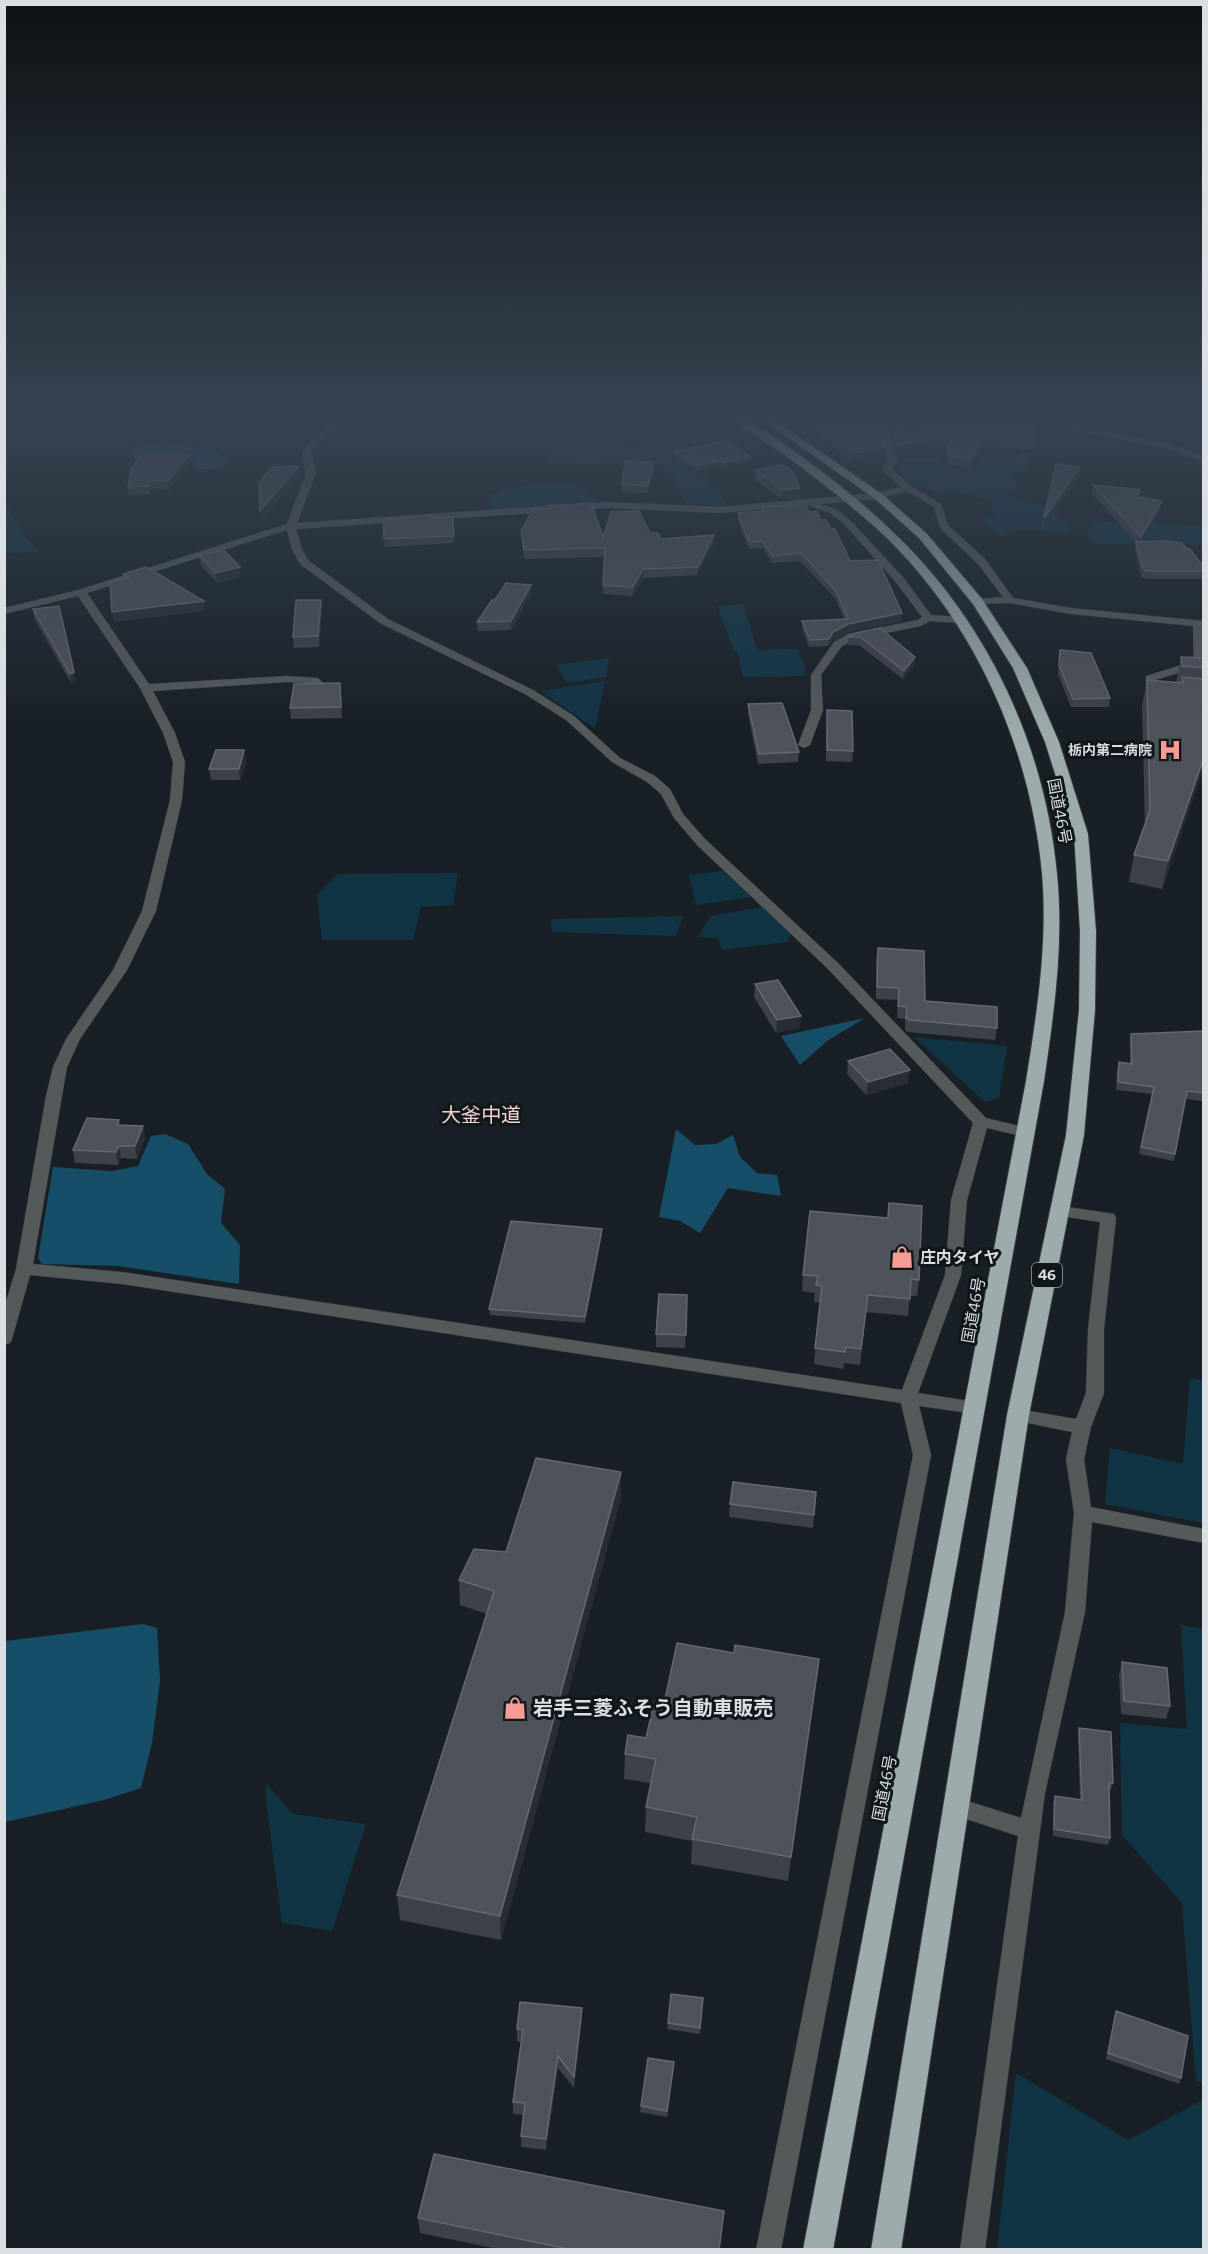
<svg xmlns="http://www.w3.org/2000/svg" width="1208" height="2254" font-family="Bitter,'Noto Sans JP',serif">
  <style>
    .green { fill: #113445 }
    .forest { fill: #164d67 }
    .lines { fill: none; stroke-linecap: round; stroke-linejoin: round }
    .minor-casing { stroke: #333b40; stroke-width: 1 }
    .highway-casing { stroke: #333b40; stroke-width: 2 }
    .minor { fill: #54595a; fill-rule: evenodd }
    .highway { fill: #9eabac; fill-rule: evenodd }
    .wall { fill: #3d4149 }
    .shaded-wall { fill: #272d33 }
    .building { fill: #4e5259; stroke: #64686f; stroke-width: 1.5 }
    .labels { text-anchor: middle; stroke-width: 6; stroke-linejoin: round; paint-order: stroke }
    .far-poi-label { font-size: 14px; font-weight: bold; fill: #dadfe3; stroke: #0f171b; text-anchor: end }
    .shield { fill: #0f171b; stroke: #9da3a7; stroke-width: 1.5 }
    .shield-label { font-size: 15px; font-weight: bold; fill: #dadfe3 }
    .street-label { font-size: 16px; fill: #dadfe3; stroke: #0f171b }
    .poi-label { font-size: 16px; font-weight: bold; fill: #dadfe3; stroke: #0f171b; text-anchor: start }
    .quarter-label { font-size: 20px; fill: #f5d1ce; stroke: #0f171b }
    .near-poi-label { font-size: 20px; font-weight: bold; fill: #dadfe3; stroke: #0f171b; text-anchor: start }
  </style>
  <rect width="100%" height="100%" fill="#182025"/>
  <path class="green" d="M595,415L634,420L643,415H696L615,433L619,447L688,435L715,452L690,451L668,457L695,473L705,475L728,506L686,505L672,475L653,462H613L591,465L544,460L585,418Z
    M905,415H988L1006,418L1007,421C988,419 942,411 926,419C911,427 912,447 892,448C891,435 896,423 905,415Z
    M1018,452L1030,453L1025,461L1029,468L1011,474L1019,486L1007,494C1019,505 1021,499 1034,503C1046,506 1062,518 1070,528L1068,533L1017,529L1001,537L985,524L983,517L994,516L989,499L953,491L940,493L909,482L898,472L902,458H937L944,466L977,469L981,458L1007,461L1018,457Z
    M572,482L601,502L491,510L489,495C516,483 543,484 572,482Z
    M4,501L23,533L39,552L5,553Z
    M1129,521L1203,526V545L1094,544L1087,535L1094,524L1099,522Z
    M743,604L757,650L796,649L806,667L804,676L743,677L737,651H734L717,606Z
    M609,658L606,677L567,683L556,665Z
    M605,681L595,729L541,691Z
    M723,871L752,897L696,905L689,875Z
    M458,873L453,905L421,907L413,940H322L317,895L338,874Z
    M762,907L791,935L787,942L722,950L718,938L698,937L710,916Z
    M683,916L676,936L552,932L551,919Z
    M914,1037L1007,1046L999,1098L985,1102Z
    M1190,1378L1203,1380V1523L1105,1504L1110,1448L1183,1464Z
    M1181,1625L1204,1629L1203,2083L1196,2081L1182,1903L1122,1835L1120,1723L1187,1729Z
    M266,1783L293,1814L366,1824L332,1931L282,1923L266,1801Z
    M1016,2073L1128,2140L1203,2100V2249H997Z"/>
  <path class="forest" d="M163,443L215,448L217,454L227,458V464L212,469H197L192,458L135,459L129,446Z
    M865,1018L827,1041L800,1065L781,1036Z
    M676,1129L695,1145L716,1144L733,1135L740,1157L757,1173L777,1175L781,1196L728,1188L700,1233L680,1221L659,1217Z
    M165,1134L188,1144L207,1174L225,1189L221,1223L240,1245L239,1284L118,1266L42,1264L38,1258L53,1167L112,1171L138,1166L151,1136Z
    M143,1624L157,1628L160,1681L152,1743L141,1788L104,1800L5,1822V1641Z"/>
  <g class="lines">
    <g class="minor-casing">
      <path id="minor" d="M342,415H351L311,452L316,473L297,523L606,502L720,507L878,493L901,487L882,470L888,458C878,444 880,430 887,415H895C889,431 887,443 898,458L892,469L911,486L941,504L948,525L986,560L1013,598L1071,608L1204,621V668L1198,667L1155,680L1156,692L1161,695L1155,698L1146,697V676L1194,661L1193,626L1071,614L1010,603L974,604L973,602L978,599L1003,597L978,564L940,528L934,507L907,491L878,499L819,504L836,509L851,521L903,577L931,615L961,617L966,620L961,623L930,621L921,626L855,639L842,646L821,675L823,710L810,745L804,748L798,745L811,710V675L834,642L848,634L918,620L922,617L895,581L845,525L830,513L807,505L720,513L606,508L296,529L302,549L308,560L388,619L533,690L574,716L620,758L655,776L670,789L683,814L706,840L838,963L986,1118L1031,1129L1034,1132L1026,1137L987,1128L967,1200L961,1275L918,1393L976,1402L982,1403L985,1408L982,1413L976,1414L919,1406L931,1455L781,2250H756L913,1455L901,1403L122,1284L30,1275L12,1339L10,1343L4,1345V1308L16,1269L46,1096L53,1067L66,1039L113,970L142,911L170,800L173,762L163,733L140,688L78,596L4,614V608L78,590L287,524L306,473L302,456L303,451L316,436ZM287,530L292,549L300,564L380,623L525,694L566,720L612,762L647,782L661,794L674,818L698,846L828,969L973,1123L951,1200L945,1275L902,1390L122,1272L33,1264L67,1067L80,1039L127,970L156,911L182,800L185,762L175,733L153,691L287,682L311,683L322,691L328,688L318,678L287,676L149,684L87,593Z
        M998,415H1014L1168,443L1204,456V462L1166,448L1002,418Z
        M1060,1206L1108,1213L1114,1214L1116,1218L1104,1329V1393L1091,1427L1084,1459L1091,1507L1204,1529V1543L1092,1522L1085,1612L1045,1793L985,2250H960L1018,1836L948,1813L944,1806L948,1799L955,1797L1021,1818L1065,1612L1074,1513L1066,1459L1072,1432L1018,1421L1012,1420L1009,1415L1012,1410L1018,1409L1076,1419L1086,1393L1088,1329L1100,1222L1054,1215L1052,1211Z"/>
    </g>
    <g class="highway-casing">
      <path id="highway" d="M730,415H741C795,451 849,489 895,534C988,623 1045,746 1057,874C1064,943 1054,1013 1044,1081L833,2250H803L1026,1081C1037,1013 1048,943 1042,873C1030,748 977,627 887,538C855,508 820,481 785,455C767,442 744,431 730,415Z
        M756,415H767L882,494L927,534L982,599L1027,668L1059,742L1088,834L1096,931L1095,1010L1084,1135L1029,1415L901,2250H871L1007,1415L1066,1135L1079,1010L1080,931L1074,834L1045,742L1013,668L973,604L919,538L874,498Z"/>
    </g>
    <use href="#minor" class="minor"/>
    <use href="#highway" class="highway"/>
  </g>
  <path class="wall" d="M783,415H861L856,424L885,448L884,456L851,461L818,434Z
    M893,428L920,431L1035,442L1034,450L982,446L974,462H971L969,467L947,465L948,456H946L948,446L898,454L892,436Z
    M674,452L751,461L724,468L721,466L698,471L674,456Z
    M189,455L190,463L169,490L152,489L150,494L129,495L128,487Z
    M654,462V469L648,493L622,492V484Z
    M755,470L800,488L799,498L782,499L755,480Z
    M1079,476L1044,527H1042L1044,517Z
    M1093,485L1139,497L1162,501L1160,510L1142,542L1187,549L1203,566V579H1145L1141,576L1135,550L1136,542L1092,494Z
    M795,501L821,520L831,529L850,561L902,621L848,632L833,640L828,646L809,647L802,628V621L844,619L835,598L800,561L772,563L763,548L749,549L738,520V513L762,512V507L794,506Z
    M548,506L603,537L650,533L660,539L714,544L697,575L643,578L633,596L603,594L604,557L524,559L521,531L548,509Z
    M453,517L454,543L385,547L383,520Z
    M199,555L241,577L217,583L201,565Z
    M531,594L511,630L478,631L477,622L495,600Z
    M321,600L322,610L319,647L294,648L293,637Z
    M33,609L76,681L71,683L34,618Z
    M856,633L914,665L903,679L859,645H848V637Z
    M1060,650L1110,698L1109,707H1071L1058,674Z
    M1181,657L1203,658V770L1162,889L1129,882L1134,855L1145,825L1142,706L1147,680L1176,683Z
    M341,693L342,718L291,719L290,708Z
    M748,704L799,752L798,762L758,764L748,714Z
    M827,710L853,751L852,762L826,761Z
    M244,750L246,762L240,780H211L209,769Z
    M878,948L925,1001L997,1028L995,1040L907,1032L905,1030V1019L897,1018L898,1000L876,999V960Z
    M755,984L800,1028L776,1033L754,997Z
    M1203,1031V1101L1186,1099L1174,1161L1139,1154L1152,1094L1116,1090L1117,1070L1119,1062L1130,1064V1041L1131,1034Z
    M848,1061L908,1083L866,1095L847,1074Z
    M119,1120L120,1125L143,1126L145,1138L137,1159L121,1158L118,1165L75,1163L73,1150Z
    M889,1203L919,1280L917,1296H910L908,1316L866,1312L860,1365L844,1363L843,1369L814,1364L820,1303L814,1302L815,1293L802,1291L803,1275L887,1218Z
    M602,1235L585,1323L490,1315L489,1309Z
    M687,1295L685,1348L656,1347V1334Z
    M816,1492L813,1528L729,1517L730,1504Z
    M621,1497L501,1940L400,1920L397,1895L487,1614L460,1605L459,1580L506,1552Z
    M1122,1662L1170,1706L1166,1719L1121,1714L1119,1675Z
    M816,1684L788,1881L691,1864L692,1841L645,1832L646,1807L651,1783L624,1779L625,1754L646,1738L664,1704Z
    M1079,1728L1113,1783L1111,1790L1109,1789L1110,1838L1108,1845L1053,1836V1803L1055,1796L1080,1800L1078,1734Z
    M703,1998L700,2034L667,2029L668,2023Z
    M1116,2011L1181,2078L1179,2084L1106,2059Z
    M582,2020L574,2088L558,2068L546,2150L521,2147V2136L523,2115L513,2114V2102L521,2042L517,2041V2029Z
    M674,2068L667,2117L640,2112L641,2106Z
    M724,2211L719,2250H502L420,2233L418,2218Z"/>
  <path class="shaded-wall" d="M857,415H861L852,431V423Z
    M951,437L950,445L898,454L899,445Z
    M982,438V446L974,462L975,454Z
    M885,448L884,456L851,461L852,453Z
    M189,455L190,463L169,490L168,481Z
    M751,457V461L724,468V463Z
    M721,461V466L698,471L699,466Z
    M654,462V469L648,493V486Z
    M299,466L300,476L261,521L260,511Z
    M1080,467L1079,476L1044,527L1045,517Z
    M150,480L152,489L150,494L149,486Z
    M800,488L799,498L782,499V490Z
    M1162,501L1160,510L1140,546L1141,537Z
    M714,535V544L697,575L698,567Z
    M240,567L241,577L217,583L215,573Z
    M643,569V578L633,596V587Z
    M531,585V594L511,630V621Z
    M321,600L322,610L319,647L318,636Z
    M204,601L205,611L114,622L112,612Z
    M902,613V621L848,632L833,640L828,646L829,639L833,632L848,624Z
    M915,657L914,665L903,679L904,671Z
    M74,672L76,681L71,683L70,674Z
    M244,750L246,762L240,780L239,769Z
    M1203,760V770L1162,889L1168,861Z
    M801,1016L800,1028L776,1033L777,1020Z
    M910,1070L908,1083L866,1095L868,1082Z
    M143,1126L145,1138L137,1159L135,1146Z
    M119,1146L121,1158L118,1165L116,1152Z
    M602,1229V1235L585,1323V1317Z
    M621,1472V1497L501,1940L500,1916Z
    M819,1659L816,1684L788,1881L791,1857Z
    M582,2008V2020L574,2088V2077Z
    M558,2056V2068L546,2150V2139Z"/>
  <path class="building" d="M797,415H857L852,423L880,427L885,448L852,453L819,426Z
    M943,415H961L987,418L990,415H1005L1035,419V442L982,438L975,454H972L970,459L948,456L951,448H947L951,437L899,445L893,428L920,431L925,418L939,419Z
    M726,440L751,457L724,463L721,461L699,466L674,452Z
    M144,453L189,455L168,481L150,480L149,486L128,487L131,469Z
    M625,461L654,462L648,486L622,484Z
    M1056,464L1080,467L1045,517H1044Z
    M782,465L792,471L800,488L782,490L755,470Z
    M299,466L260,511L259,483L272,467Z
    M1093,485L1140,490L1138,497L1162,501L1141,537Z
    M795,501H804L809,512L817,511L821,520H826L831,529H835L850,561L878,560L902,613L848,624L833,632L829,639L810,640L802,621L848,619L836,591L801,553L772,556L763,541L749,542L738,513L764,511L762,507L800,505Z
    M591,503L603,537L611,512L639,511L650,533H658L660,539L714,535L698,567L643,569L633,587L603,585L605,548L524,550L521,531L534,508L549,509L548,506Z
    M432,515V518L453,517L454,536L384,539L383,520Z
    M1168,541L1182,543L1187,549H1190L1203,566V571H1146L1143,568L1136,542Z
    M224,550L240,567L215,573L199,555Z
    M146,567L204,601L112,612L110,582L129,578L123,574Z
    M506,583L531,585L511,621L477,622L492,600H495Z
    M296,600H321L318,636L293,637Z
    M59,606L74,672L70,674L33,609Z
    M880,628L915,657L904,671L860,637H848L856,633Z
    M1060,650L1091,653L1110,698L1073,699L1059,665Z
    M1181,657L1203,658V668L1182,666Z
    M1182,677L1203,679V760L1168,861L1134,855L1150,810L1147,680L1183,683Z
    M340,683L341,707L290,708L294,684Z
    M782,703L799,752L759,754L748,704Z
    M827,710L852,711L853,751L827,750Z
    M216,750H244L239,769H209Z
    M878,948L924,951L925,1001L997,1007V1028L909,1020L906,1018L907,1007L898,1006L899,988L877,987Z
    M778,980L801,1016L777,1020L755,984Z
    M1203,1031V1093L1187,1091L1175,1154L1141,1147L1154,1087L1118,1082L1119,1062L1132,1064L1131,1034Z
    M890,1049L910,1070L868,1082L848,1061Z
    M87,1118L119,1120L117,1125L143,1126L135,1146H119L116,1152L73,1150Z
    M889,1203L922,1206L919,1280L911,1279L910,1299L868,1295L861,1349L846,1347L845,1352L815,1348L822,1286L816,1285L818,1276L803,1275L810,1211L888,1218Z
    M511,1221L602,1229L585,1317L489,1309Z
    M659,1294L687,1295L686,1335L656,1334Z
    M536,1458L621,1472L500,1916L397,1895L494,1591L459,1580L474,1549L506,1552Z
    M733,1482L816,1492L814,1515L730,1504Z
    M677,1643L734,1653L735,1645L819,1659L791,1857L692,1839L697,1817L646,1807L656,1759L625,1754L628,1735L646,1738L654,1703L664,1704Z
    M1122,1662L1167,1668L1170,1706L1124,1701Z
    M1079,1728L1111,1732L1113,1783H1109L1110,1838L1054,1829L1055,1796L1082,1800Z
    M671,1994L703,1998L700,2028L668,2023Z
    M520,2002L582,2008L574,2077L558,2056L546,2139L521,2136L525,2103L513,2102L523,2030L517,2029Z
    M1116,2011L1188,2036L1181,2078L1108,2053Z
    M648,2058L674,2062L667,2111L641,2106Z
    M434,2154L724,2211L719,2250H573L418,2218Z"/>
  <linearGradient id="sky" x2="0" y2="1"><stop stop-color="#0d1214"/><stop offset="0.57" stop-color="#374251"/><stop offset="1" stop-color="#374251" stop-opacity="0"/></linearGradient>
  <rect width="1208" height="730" fill="url(#sky)"/>
  <defs>
    <g id="hospital-bare" transform="scale(1.8)"><path d="M-5-5h3v3.5h4V-5h3V5h-3V1.5h-4V5h-3Z" fill="#f59c95" stroke="#0f171b" stroke-width="2.5" paint-order="stroke"/></g>
    <g id="shop-bare" transform="scale(1.8)"><path d="M-5-2.5h2.3a2.7 3.5 0 0 1 5.4 0H5L5.5 6h-11ZM-1.5-2.5h3a1.5 2.3 0 0 0-3 0Z" fill="#f59c95" stroke="#0f171b" stroke-width="2.5" paint-order="stroke"/></g>
  </defs>
  <g fill-rule="evenodd">
    <use href="#hospital-bare" x="1170" y="750"/>
    <use href="#shop-bare" x="902" y="1257"/>
    <use href="#shop-bare" x="515" y="1708"/>
  </g>
  <g class="labels">
    <g class="far-poi-label">
      <text x="1152" y="755">栃内第二病院</text>
    </g>
    <rect class="shield" x="1032" y="1263" width="30" height="24" rx="4.5"/>
    <g class="shield-label">
      <text x="1047" y="1280">46</text>
    </g>
    <g class="street-label">
      <text transform="translate(1060 811) rotate(79)" y="6">国道46号</text>
      <text transform="translate(973 1310) rotate(-80)" y="6">国道46号</text>
      <text transform="translate(884 1788) rotate(-79)" y="6">国道46号</text>
    </g>
    <g class="poi-label">
      <text x="920" y="1263">庄内タイヤ</text>
    </g>
    <g class="quarter-label">
      <text x="481" y="1122">大釜中道</text>
    </g>
    <g class="near-poi-label">
      <text x="533" y="1715">岩手三菱ふそう自動車販売</text>
    </g>
  </g>
  <rect width="1208" height="2254" fill="none" stroke="#dadfe3" stroke-width="12"/>
</svg>
